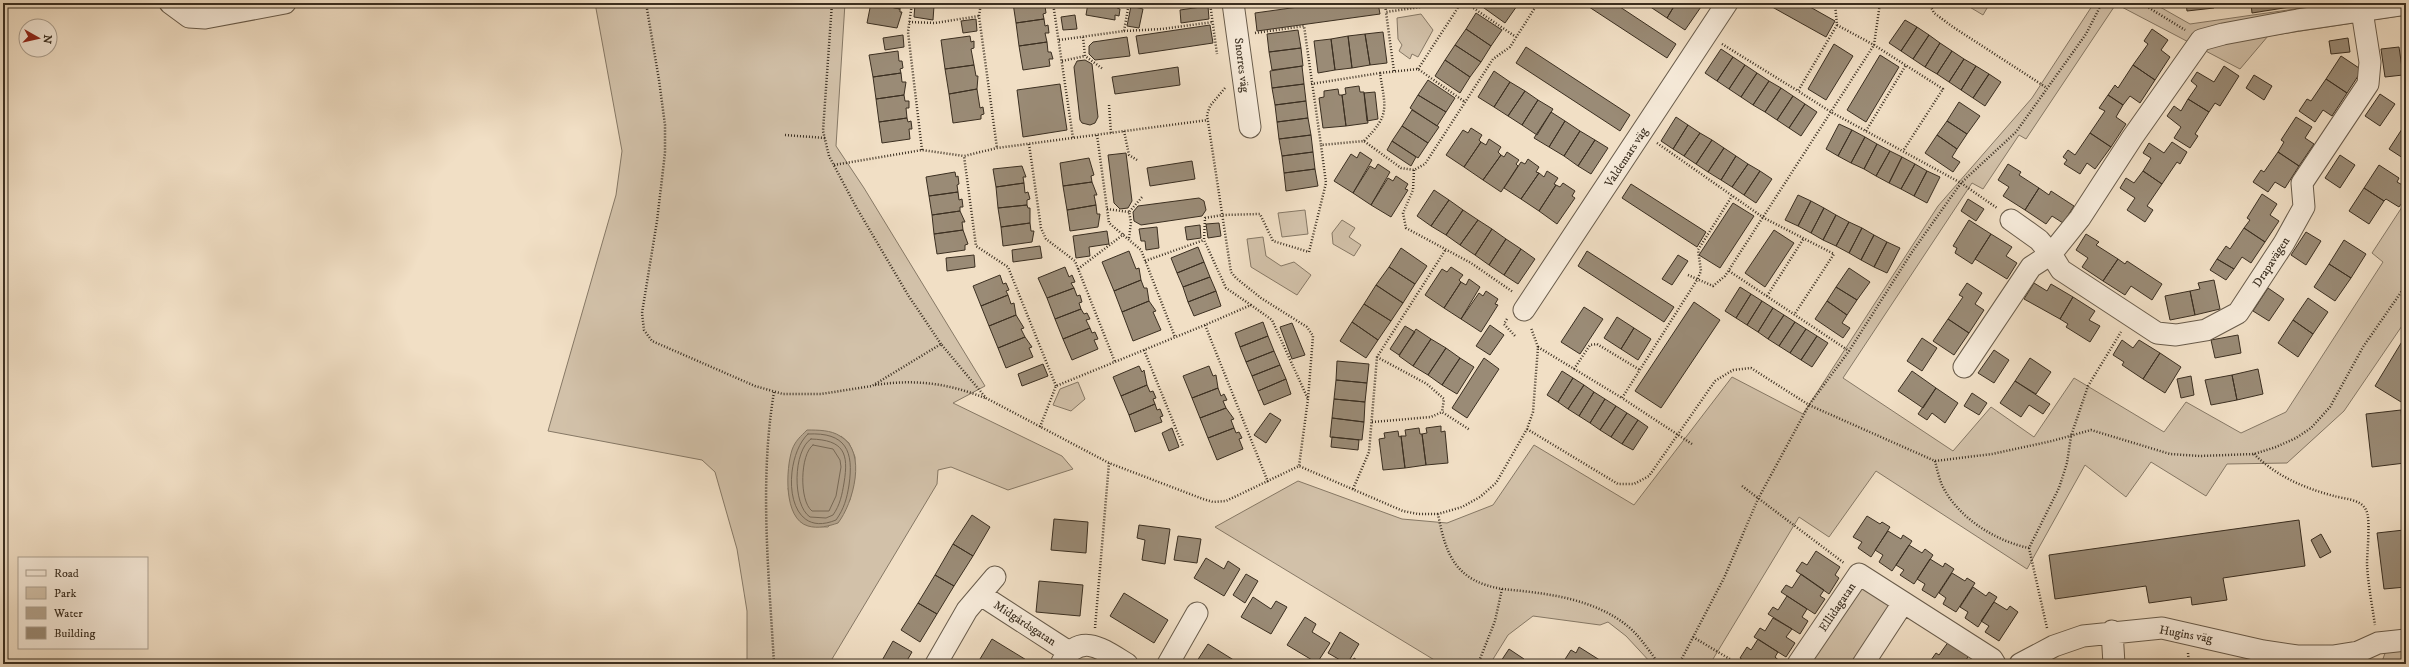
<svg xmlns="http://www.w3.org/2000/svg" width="2409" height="667" font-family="'IM FELL DW Pica',serif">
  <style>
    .green { fill: #d2c1a9; stroke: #867865; fill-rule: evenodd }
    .water { fill: #b3a38d; stroke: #837562 }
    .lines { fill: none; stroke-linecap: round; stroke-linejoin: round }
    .shore { stroke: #776957; stroke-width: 1 }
    .building { fill: #9a8b76; stroke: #3b2f21 }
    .street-casing { stroke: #685b4a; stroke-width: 23 }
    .path { stroke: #3b2f21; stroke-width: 2.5; stroke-dasharray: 1 2; stroke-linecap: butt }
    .street { stroke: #f6ead9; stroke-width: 21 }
    .labels { text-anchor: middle; stroke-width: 4; stroke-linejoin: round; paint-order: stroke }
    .street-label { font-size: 12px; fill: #3b2f21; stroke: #f6ead9 }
  </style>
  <rect width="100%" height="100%" fill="#f1dfc5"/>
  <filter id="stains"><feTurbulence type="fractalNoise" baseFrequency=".005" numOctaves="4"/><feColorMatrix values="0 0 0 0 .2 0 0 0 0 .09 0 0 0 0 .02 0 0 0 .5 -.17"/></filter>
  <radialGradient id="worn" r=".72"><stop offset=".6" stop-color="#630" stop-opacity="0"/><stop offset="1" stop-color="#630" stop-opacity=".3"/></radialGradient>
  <path class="green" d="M190,3H242L201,8Z
    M595,3H845L836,146L864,188L985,386L953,403L1062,456L1073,469L1008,490L951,467L938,470L937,484L829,664H747V611L737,549L715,472L702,460L548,431L616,195L622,151ZM841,436L849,443L855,457L853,484L850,500L828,527C796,527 793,516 788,488Z
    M1963,3H1990L1983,15Z
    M2094,3H2153L2190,24L2337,3H2406V15L2268,36L2240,69L2116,4L2026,139L2019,135L1983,189L1972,183L1843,378L1953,451L1991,407L2034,437L2074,378L2164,432L2186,402L2241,433L2286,412L2383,262L2372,253L2406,201V320L2344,411L2287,463L2227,464L2206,496L2151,462L2126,497L2085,465L2027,569L1876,471L1829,537L1799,517L1710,664H1652L1626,636L1608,622L1600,625L1533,616L1508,635L1490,664H1441L1215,527L1298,481L1402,519L1447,523L1493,505L1534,445L1634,505L1732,377L1803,414L1938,206L2032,98Z
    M1421,14L1433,30L1418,57L1412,54L1410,59L1399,51L1402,45L1398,39L1397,18Z
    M1305,210L1308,234L1282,237L1278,213Z
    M1342,220L1355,228L1349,237L1361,245L1354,256L1333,244L1332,233Z
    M1263,237L1266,256L1281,266L1294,262L1311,275L1297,295L1251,267L1247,239Z
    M1078,382L1085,399L1071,411L1053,405L1060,389Z
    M1861,584L1895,606L1856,664H1809Z
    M2406,647V661L2381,664L2387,648Z"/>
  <path class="water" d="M807,430C818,430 831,430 840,436C868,451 853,504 838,523C829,526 818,529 808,526C783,519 786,468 792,450C795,441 801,436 807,430Z"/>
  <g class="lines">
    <path class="shore" d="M808,434C846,432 854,451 849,485C847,498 844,509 836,520C783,542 782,458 808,434Z
      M811,439C844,440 849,453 844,483C842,495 840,505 833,515L826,518L810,517C792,505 793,450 811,439Z
      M813,445L833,449L840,460L841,467L836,496L829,511H812C799,501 800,454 813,445Z"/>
  </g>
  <path class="building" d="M871,3H901L900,9Z
    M871,3L900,9V12H902L897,28L867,23Z
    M950,3H968L967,6Z
    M1013,3H1041L1042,7L1045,6L1046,13L1043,14L1044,19L1016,23Z
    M1088,3H1118L1117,8L1120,9L1119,16L1115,15V20L1086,15Z
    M1327,3H1378L1380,14L1257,31L1255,13Z
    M1477,3H1519L1505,23Z
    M1583,3H1614L1676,44L1667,58Z
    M1651,3H1676L1667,18L1649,6Z
    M1676,3L1703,4L1685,30L1667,18Z
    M1765,3H1803L1835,21L1826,37Z
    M2186,3H2213L2214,8L2187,11Z
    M2251,3H2289L2290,7L2252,13Z
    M915,4L934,6L933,20L914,17Z
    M1131,6L1143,9L1139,28L1127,26Z
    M1208,6L1209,19L1181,23L1180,10Z
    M1476,13L1502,30L1491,46L1466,29Z
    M1075,15L1077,29L1063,30L1061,17Z
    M976,19L977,31L963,33L961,21Z
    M1044,19L1045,26L1048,25L1049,33H1045L1047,42L1019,46L1016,23Z
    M1905,20L1917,27L1901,51L1889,43Z
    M1210,25L1213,43L1139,54L1136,36Z
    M1917,27L1929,35L1913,59L1901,51Z
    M1466,29L1491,46L1481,62L1455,45Z
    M2152,29L2168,40L2161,50L2170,57L2155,80L2133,65L2148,44L2144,41Z
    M1298,30L1301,48L1269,52L1267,34Z
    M1383,32L1387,63L1370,65L1365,34Z
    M1365,34L1370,65L1352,68L1348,36Z
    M903,35L904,47L885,50L883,38Z
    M1929,35L1940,43L1925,67L1913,59Z
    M970,36L971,42L974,41V48L971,49L974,65L945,69L941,40Z
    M1348,36L1352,68L1335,70L1331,39Z
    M1127,37L1130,56L1095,60L1089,54V46L1093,42Z
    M2348,38L2350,52L2331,54L2329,41Z
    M1331,39L1335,70L1318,73L1314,41Z
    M1047,42L1048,52H1051L1053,59H1049L1050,66L1023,70L1019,46Z
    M1940,43L1952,51L1937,74L1925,67Z
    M1834,44L1853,56L1826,100L1808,89Z
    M1455,45L1481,62L1470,77L1445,60Z
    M1526,47L1630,115L1620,131L1516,63Z
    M2399,47L2403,75L2385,77L2381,49Z
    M1301,48L1303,66L1272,70L1269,52Z
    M1721,49L1733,57L1717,81L1705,73Z
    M898,51L899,61H902L903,68L900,69L901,73L873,77L869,55Z
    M1952,51L1964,59L1949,82L1937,74Z
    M1880,55L1899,67L1866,122L1847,110Z
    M2341,56L2362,70L2347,93L2326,79Z
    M1733,57L1745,65L1729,89L1717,81Z
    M1964,59L1976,66L1961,90L1949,82Z
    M1085,60L1092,64L1098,117L1095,123L1090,125L1082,123L1080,120L1074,67L1077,61Z
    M1445,60L1470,77L1460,93L1435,76Z
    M974,65L976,76H978L977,89L949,94L945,69Z
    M1745,65L1757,73L1741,97L1729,89Z
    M2133,65L2155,80L2140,103L2130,96L2123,105L2108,95L2115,85L2118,88Z
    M1302,66L1304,84L1272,88L1270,71Z
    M1976,66L1989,74L1973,98L1961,90Z
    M2224,66L2239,76L2220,106L2215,103L2209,112L2188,99L2197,86L2191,81L2197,72L2214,82Z
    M1178,67L1180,85L1115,94L1112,77Z
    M1494,71L1510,82L1494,107L1478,97Z
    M901,73L902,82H906L904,95L876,99L873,77Z
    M1757,73L1769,81L1753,105L1741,97Z
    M1989,74L2001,82L1985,106L1973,98Z
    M2254,75L2272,86L2264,100L2246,88Z
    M2326,79L2347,93L2332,116L2323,110L2315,122L2299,111L2307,99L2311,101Z
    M1428,80L1455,98L1446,112L1418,95Z
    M1769,81L1781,88L1765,112L1753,105Z
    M1510,82L1525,91L1508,116L1494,107Z
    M1060,84L1067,130L1023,137L1017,90Z
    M1304,84L1306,101L1275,105L1272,88Z
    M1359,86L1360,92H1364L1368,123L1346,126L1342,95L1346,94L1345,88Z
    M1781,88L1793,96L1777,120L1765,112Z
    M977,89L980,108L983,107L984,114L981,115V119L953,123L949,94Z
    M1338,89L1339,95H1342L1346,126L1323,128L1319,98L1324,97V91Z
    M1525,91L1538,100L1522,125L1508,116Z
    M1375,92L1378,119L1367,121L1364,93Z
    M2380,94L2395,104L2380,126L2365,116Z
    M904,95L905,101H909V108H906L907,118L879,122L876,99Z
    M1418,95L1446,112L1437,126L1410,108Z
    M2108,95L2123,105L2116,117L2126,124L2111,147L2090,133L2105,111L2099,108Z
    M1793,96L1805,104L1789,128L1777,120Z
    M2188,99L2209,112L2195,134L2198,136L2190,148L2174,138L2181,127L2167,116L2174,106L2181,111Z
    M1538,100L1553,109L1537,135L1522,125Z
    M1306,101L1308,118L1277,122L1275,105Z
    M1959,102L1980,116L1967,134L1947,121Z
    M1805,104L1817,112L1801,136L1789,128Z
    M1412,110L1439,127L1428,143L1402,126Z
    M1551,112L1565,121L1549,147L1534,138Z
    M1676,117L1688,125L1673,149L1661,141Z
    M2296,117L2312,127L2305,138L2314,144L2299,166L2278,152L2284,142L2281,140Z
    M907,118L908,122L911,121L912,129H909L910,139L882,143L879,122Z
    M1308,118L1311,135L1279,139L1277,122Z
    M1565,121L1580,131L1564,156L1549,147Z
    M1947,121L1967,134L1957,149L1937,135Z
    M1839,124L1852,130L1838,156L1826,149Z
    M1688,125L1700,133L1684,156L1673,149Z
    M1402,126L1428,143L1418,158L1392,141Z
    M2404,126L2406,127V160L2389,149Z
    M1471,128L1482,135L1479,140L1481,142L1464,167L1446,155L1463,130L1468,133Z
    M1852,130L1865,137L1851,163L1838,156Z
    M1580,131L1595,140L1578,166L1564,156Z
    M1700,133L1712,140L1696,164L1684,156Z
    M2090,133L2111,147L2095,169L2087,163L2080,174L2064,164L2067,160L2063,157L2068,150L2075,155Z
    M1311,135L1313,152L1282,156L1279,139Z
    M1937,135L1957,149L1952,157L1960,162L1953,172L1925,153Z
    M1865,137L1877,144L1864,169L1851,163Z
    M1489,139L1501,147L1498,152L1501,155L1483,180L1464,167L1481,142L1486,145Z
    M1595,140L1608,148L1591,174L1578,166Z
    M1712,140L1724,148L1708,172L1696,164Z
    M1392,141L1416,157L1411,166L1387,150Z
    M2172,142L2187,152L2180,164L2177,162L2162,184L2143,171L2151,158L2143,153L2149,143L2164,153Z
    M1877,144L1890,151L1876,176L1864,169Z
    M1724,148L1736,156L1721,180L1708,172Z
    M1890,151L1902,157L1889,183L1876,176Z
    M1313,152L1315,169L1284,173L1282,156Z
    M1360,152L1372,160L1353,193L1334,181L1351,154L1357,158Z
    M1507,152L1519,160L1516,164L1518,166L1501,192L1483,180L1501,155L1504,157Z
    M2278,152L2299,166L2285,188L2275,182L2268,192L2253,182L2261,170L2264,172Z
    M1126,153L1132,201L1128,208L1120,209L1114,203L1108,155Z
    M2340,155L2355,165L2340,188L2325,178Z
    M1736,156L1748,164L1732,187L1721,180Z
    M1902,157L1915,164L1901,189L1889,183Z
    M1089,158L1094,175L1091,176L1092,182L1063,186L1060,163Z
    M1528,159L1539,167L1536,172L1539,173L1521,199L1504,188L1521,162L1525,164Z
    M1192,161L1195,179L1150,186L1147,168Z
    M1378,164L1390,172L1371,205L1353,193L1370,166L1375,169Z
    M1748,164L1760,171L1744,195L1732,187Z
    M1915,164L1927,171L1914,196L1901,189Z
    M2008,164L2021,172L2019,175L2039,188L2025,210L2003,196L2009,187L1998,180Z
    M2379,165L2399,178L2397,182L2406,187V197L2399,207L2386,199L2384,201L2364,188Z
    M1022,166L1026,177H1023L1024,183L996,187L993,169Z
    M1315,169L1318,186L1286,191L1284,173Z
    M1547,171L1558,178L1554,184L1556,185L1539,211L1521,199L1539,173L1544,177Z
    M1760,171L1772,179L1756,203L1744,195Z
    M1927,171L1940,177L1927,203L1914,196Z
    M2143,171L2162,184L2147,206L2153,210L2145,222L2127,210L2135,198L2120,188L2126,178L2134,183Z
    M955,172L956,177L958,176L959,184L957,185L958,192L929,196L926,177Z
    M1396,176L1408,184L1405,189L1408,190L1391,217L1371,205L1388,178L1393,181Z
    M1092,182L1097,195H1094L1096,205L1067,210L1063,186Z
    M1024,183L1025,193L1028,192L1030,199L1027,200V205L998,208L996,187Z
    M1563,183L1575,191L1572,196L1575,198L1557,224L1539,211L1556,185L1560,187Z
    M1631,184L1706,232L1697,247L1622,198Z
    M2039,188L2049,195L2051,191L2074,206L2063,223L2052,216L2046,224L2025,210Z
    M2364,188L2384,201L2369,224L2349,211Z
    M1434,190L1449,200L1431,226L1417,216Z
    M958,192L959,200L962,199L963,207H960V211L932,215L929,196Z
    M2262,194L2277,204L2270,215L2279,221L2265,242L2244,228L2250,220L2247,218Z
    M1798,195L1811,201L1798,226L1785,220Z
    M1199,198L1204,201L1206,210L1202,216L1141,225L1134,221L1133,212L1138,206Z
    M1968,199L1984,209L1976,221L1961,211Z
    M1449,200L1463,210L1446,235L1431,226Z
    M1811,201L1824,208L1811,233L1798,226Z
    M1733,203L1754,216L1720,268L1699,255Z
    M1027,205L1028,208H1030V223L1001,227L998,208Z
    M1096,205L1097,214H1100L1098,227L1070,231L1067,210Z
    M1824,208L1836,215L1823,240L1811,233Z
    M1463,210L1478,220L1460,245L1446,235Z
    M960,211L965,222H962L963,230L934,234L932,215Z
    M1836,215L1849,222L1836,246L1823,240Z
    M1478,220L1492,229L1475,255L1460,245Z
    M1969,220L1991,234L1972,264L1955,253L1957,248L1953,246Z
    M1849,222L1862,228L1849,253L1836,246Z
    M1030,223L1031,231H1034L1032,242L1003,246L1001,227Z
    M1219,223L1221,236L1208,238L1206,224Z
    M1200,225L1201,238L1187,240L1185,227Z
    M1157,227L1159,248L1146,250L1145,241H1141L1139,229Z
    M1862,228L1874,235L1861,260L1849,253Z
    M2244,228L2265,242L2251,263L2242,257L2234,269L2217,259L2226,246L2230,249Z
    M1492,229L1506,239L1489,265L1475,255Z
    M963,230L968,244L965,245V250L937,254L934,234Z
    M1774,230L1794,243L1765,287L1745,273Z
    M1107,231L1109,244L1089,247L1090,256L1076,258L1073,236Z
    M2306,232L2321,241L2306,265L2291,255Z
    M1991,234L2012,247L2006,256L2017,263L2007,279L1975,259Z
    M2086,234L2099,242L2096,245L2118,259L2103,281L2082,267L2088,258L2076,250Z
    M1874,235L1887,242L1874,267L1861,260Z
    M1506,239L1521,249L1504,275L1489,265Z
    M2344,240L2366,254L2351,278L2329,264Z
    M1887,242L1900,248L1887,273L1874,267Z
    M1040,246L1042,258L1013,262L1012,250Z
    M1198,247L1204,262L1177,273L1171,258Z
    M1401,248L1427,266L1415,284L1389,267Z
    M1521,249L1535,259L1518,284L1504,275Z
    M1129,251L1136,269L1139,268L1141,280L1114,291L1102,262Z
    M1587,251L1674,307L1664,322L1578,266Z
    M974,255L975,267L947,271L946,258Z
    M1678,255L1688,261L1672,285L1662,279Z
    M2118,259L2125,264L2127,261L2162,284L2152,300L2131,286L2125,295L2103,281Z
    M2217,259L2234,269L2226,280L2210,270Z
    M1204,262L1210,277L1183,287L1177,273Z
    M2329,264L2351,278L2335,301L2314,287Z
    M1065,267L1069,277L1072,275L1075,282L1071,283L1074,288L1047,298L1038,278Z
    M1389,267L1415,284L1403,303L1376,285Z
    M1451,267L1463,275L1459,280L1461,282L1444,308L1425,295L1442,269L1447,272Z
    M1849,268L1870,282L1857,300L1836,287Z
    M1000,275L1003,284L1006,283L1009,290L1006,291L1008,295L981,306L973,286Z
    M1210,277L1216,291L1188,302L1183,287Z
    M1469,279L1480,287L1461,319L1444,308L1461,282L1466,285Z
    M1141,280L1144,288H1147L1149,301L1122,312L1114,291Z
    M2214,280L2220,309L2195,315L2190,291L2200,289L2198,283Z
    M1967,283L1982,293L1975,304L1984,310L1969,333L1948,319L1963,297L1959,295Z
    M2034,283L2047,291L2051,284L2073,297L2060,319L2024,299Z
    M1376,285L1403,303L1391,321L1364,304Z
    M1740,287L1751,294L1736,318L1725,311Z
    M1836,287L1857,300L1847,315L1827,301Z
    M1074,288L1077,296L1080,295L1082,302L1079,303L1081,309L1055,319L1047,298Z
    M2268,288L2284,299L2269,321L2253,311Z
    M1216,291L1221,306L1194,316L1188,302Z
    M1486,291L1498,299L1495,304L1498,305L1481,332L1461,319L1479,293L1483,296Z
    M2190,291L2195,315L2170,320L2165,296Z
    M1751,294L1762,301L1747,325L1736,318Z
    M1008,295L1011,304L1014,303L1016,315L989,326L981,306Z
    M2073,297L2095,311L2089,320L2100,326L2090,342L2066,327L2068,324L2060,319Z
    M2308,298L2328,312L2313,334L2293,320Z
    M1149,301L1156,311L1153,312L1161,330L1133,341L1122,312Z
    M1762,301L1773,308L1758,332L1747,325Z
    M1827,301L1847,315L1842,323L1850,328L1843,338L1815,319Z
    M1694,302L1720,320L1661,408L1635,391Z
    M1364,304L1391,321L1378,340L1352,322Z
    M1584,307L1603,319L1580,354L1561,342Z
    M1773,308L1784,315L1768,339L1758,332Z
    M1081,309L1084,314L1087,313L1090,319L1086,320L1090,328L1063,339L1055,319Z
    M1016,315L1024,328L1021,329L1025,337L998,348L989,326Z
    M1784,315L1795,322L1779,346L1768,339Z
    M1617,317L1634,328L1621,349L1604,338Z
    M1948,319L1969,333L1954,355L1933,341Z
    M2293,320L2313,334L2298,357L2278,343Z
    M1263,322L1268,336L1240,347L1235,333Z
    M1352,322L1378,340L1366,358L1340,341Z
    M1795,322L1806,329L1790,353L1779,346Z
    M1292,323L1305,355L1292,359L1280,327Z
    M1490,325L1504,335L1490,355L1476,346Z
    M1405,326L1415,332L1399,355L1390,349Z
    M1090,328L1092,333L1095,332L1098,339L1094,340L1098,349L1072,360L1063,339Z
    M1634,328L1651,339L1638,360L1621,349Z
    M1416,329L1431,339L1413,366L1399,356Z
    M1806,329L1817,336L1801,360L1790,353Z
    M2238,335L2241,353L2215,358L2211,340Z
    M2406,335V405L2375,386Z
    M1268,336L1274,351L1246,362L1240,347Z
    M1817,336L1828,343L1812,367L1801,360Z
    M1025,337L1032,347L1029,348L1033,357L1006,368L998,348Z
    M1922,338L1937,348L1922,371L1907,361Z
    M1431,339L1446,348L1428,375L1413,366Z
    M2122,340L2133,348L2139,340L2160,353L2143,379L2122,365L2124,362L2113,355Z
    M1446,348L1460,358L1442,385L1428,375Z
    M1994,350L2009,360L1994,383L1978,373Z
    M1274,351L1280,365L1252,376L1246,362Z
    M2160,353L2181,367L2165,393L2143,379Z
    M1460,358L1474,367L1457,394L1442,385Z
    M1484,358L1499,369L1467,418L1452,408Z
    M2030,358L2051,372L2036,394L2015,381Z
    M1337,361L1369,364L1367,383L1336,380Z
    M1043,364L1048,376L1022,386L1018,374Z
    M1280,365L1286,379L1258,391L1252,376Z
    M1139,366L1142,372L1144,370L1147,385L1121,396L1113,377Z
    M1209,366L1213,376L1216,375L1218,388L1192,398L1183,376Z
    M2258,369L2263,394L2237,400L2232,375Z
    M1562,371L1573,378L1558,402L1547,395Z
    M1912,371L1936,388L1923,408L1898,391Z
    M2232,375L2237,400L2211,405L2205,380Z
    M2191,376L2194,395L2181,398L2177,379Z
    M1573,378L1584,385L1568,409L1558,402Z
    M1286,379L1291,394L1264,405L1258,391Z
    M1336,380L1367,383L1365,402L1334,399Z
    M2015,381L2050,404L2043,414L2029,405L2021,417L2000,403Z
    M1147,385L1150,392L1153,391L1156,398L1153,399L1155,404L1129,415L1121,396Z
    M1584,385L1594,392L1579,416L1568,409Z
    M1218,388L1221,396L1224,394L1227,400L1223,401L1226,408L1200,418L1192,398Z
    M1936,388L1958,403L1945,423L1932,413L1927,420L1918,414Z
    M1594,392L1605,399L1590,423L1579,416Z
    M1972,393L1987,403L1979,415L1964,406Z
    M1334,399L1365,402L1364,422L1332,418Z
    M1605,399L1616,406L1600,430L1590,423Z
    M1155,404L1157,410L1160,409L1163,416L1160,417L1162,422L1135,432L1129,415Z
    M1616,406L1627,413L1611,437L1600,430Z
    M1226,408L1234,419L1231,420L1234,428L1208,438L1200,418Z
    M2401,410L2405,463L2372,467L2366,414Z
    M1270,413L1281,420L1266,443L1254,435Z
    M1627,413L1638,420L1622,444L1611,437Z
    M1332,418L1364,422L1362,440L1330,437Z
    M1638,420L1648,427L1633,450L1622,444Z
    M1441,426V432L1445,431L1448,463L1426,465L1422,434L1427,433L1426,428Z
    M1172,428L1179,447L1169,451L1162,433Z
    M1234,428L1236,433L1239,432L1242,438L1239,439L1243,449L1217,460L1208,438Z
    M1419,428L1420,434H1422L1426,465L1405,468L1401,436H1406L1405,430Z
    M1398,431L1399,437L1401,436L1405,468L1383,470L1379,439L1385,438L1384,433Z
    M1332,437L1359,440L1358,450L1331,447Z
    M972,515L990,527L973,556L953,544Z
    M1867,516L1880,524L1882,522L1890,527L1871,557L1858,548L1862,542L1853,537Z
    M1054,519L1088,522L1086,553L1051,550Z
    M2299,520L2305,566L2223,578L2227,600L2192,605L2191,597L2149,603L2146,586L2055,599L2049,555Z
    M2403,520H2406V587L2384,589L2377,533L2404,530Z
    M1139,525L1170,529L1165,564L1142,560L1145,540L1137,538Z
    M1888,531L1901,539L1903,535L1912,541L1892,571L1879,562L1883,555L1875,550Z
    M2321,534L2331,552L2320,558L2311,540Z
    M1178,536L1201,539L1197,563L1174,560Z
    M953,544L973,556L954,586L935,575Z
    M1909,545L1922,553L1925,549L1933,555L1914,584L1900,575L1904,570L1896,565Z
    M1816,551L1840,567L1835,575L1839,578L1829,594L1796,571L1802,562L1807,565Z
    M1206,558L1224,569L1228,561L1240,569L1224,596L1194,578Z
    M1930,559L1943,567L1945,563L1954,569L1935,598L1922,590L1925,584L1917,579Z
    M1952,573L1965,581L1967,578L1975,583L1956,612L1943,604L1946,598L1939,593Z
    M1246,574L1258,581L1245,603L1233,595Z
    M1801,574L1824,590L1820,596L1825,599L1815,614L1781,592L1786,585L1792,588Z
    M935,575L954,586L937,614L918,603Z
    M1039,581L1083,585L1080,616L1036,612Z
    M1973,587L1986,596L1989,592L1997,597L1978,627L1965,618L1968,612L1960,607Z
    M1124,593L1168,620L1154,643L1110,616Z
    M1787,596L1807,609L1802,617L1808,621L1800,634L1768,614L1773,607L1778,610Z
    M1253,597L1271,609L1276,601L1287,607L1271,634L1241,617Z
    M1994,602L2007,610L2010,606L2018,612L1999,641L1985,632L1989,626L1981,621Z
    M918,603L937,614L920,642L901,630Z
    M1305,617L1316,624L1312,632L1330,643L1317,663L1287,645Z
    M1773,618L1792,629L1786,637L1795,643L1786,657L1754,637L1760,628L1765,631Z
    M1340,632L1359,644L1347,664L1328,653Z
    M992,639L1028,661L1026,664H977Z
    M1758,639L1778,652L1775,657L1783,664H1750L1740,658L1747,647L1751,650Z
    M893,641L912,652L905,664H880Z
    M1949,641L1969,655L1965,662L1968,664H1937L1931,660L1936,653L1939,655Z
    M1208,644L1240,664H1195Z
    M1579,647L1606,664H1562L1571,650L1576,653Z
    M1509,649L1524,659L1521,664H1499Z
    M1354,658L1364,664H1351Z"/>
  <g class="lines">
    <g class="street-casing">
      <path id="street" d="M170,3L189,17L205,18L285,3
        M1233,3L1250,127
        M2362,11L2370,62L2368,84L2302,183L2304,207L2284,243L2238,313L2206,330L2176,335L2157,333L2061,270L2051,254L2080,218L2132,138L2201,40L2223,34L2298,20L2406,4
        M1524,310L1727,3
        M1964,367L2031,267L2051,254L2039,240L2011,220
        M981,595L1069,652
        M2112,631L2114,664
        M1062,662C1081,631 1104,650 1127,664
        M936,664L967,610L995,577
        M1168,664L1197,613
        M1798,664L1859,574L1992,659L1995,664
        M1863,664L1903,603
        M2020,664L2054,646L2083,636L2162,628L2263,651L2297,656H2333L2358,652L2378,643L2406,640"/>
    </g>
    <path class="path" d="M646,3L659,80L665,125V153L657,221L642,313L644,330L652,341L755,386L783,394H821L872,386L941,344L986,398L1109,463L1203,499L1213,502L1226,501L1299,466L1403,511L1418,514H1438
      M832,3L823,131L829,156L855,205L908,295L941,344
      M912,3L908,32L922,150
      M981,3L979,16L997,148
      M1053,3L1073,138
      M1210,3L1217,54
      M1385,3L1386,12
      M1466,3L1516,37
      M1929,3L1934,13L1953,27L2047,88
      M2141,3L2185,30
      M1835,4L1837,25L1874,45L1943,89L1903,151
      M909,22L935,23L979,16
      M1837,25L1798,91L1831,112L1961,183L1997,208
      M1124,31L1162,29L1213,22
      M1255,33L1304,26L1321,145
      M1083,37L1085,56L1103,69
      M1059,40L1124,31L1129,3
      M1722,44L1798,91
      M1062,61L1085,56
      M1418,69L1461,3
      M1394,71L1386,12L1448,3
      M1311,84L1380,73
      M1225,88L1210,106L1207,115L1231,272L1236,278L1261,298L1307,327L1313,336L1308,399L1299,466
      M1109,105L1111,133
      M1124,131L1129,155L1137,160
      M1866,131L1906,65
      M785,135L825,138
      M1097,135L1109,223L1141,250L1175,337
      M1364,141C1391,114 1385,108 1380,73L1418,69L1465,102
      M1657,143L1764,218L1834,254L1794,315
      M1029,144L1041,228L1046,239L1075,261L1115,362
      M834,165L922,150L964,156
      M1414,170L1413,190L1403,213L1406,228L1471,263L1513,292
      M1107,209L1129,212
      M1129,238L1131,222L1129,212L1143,196
      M1145,261L1204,240
      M1078,269L1124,234
      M1729,271L1849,351
      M1688,275L1713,286L1725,276L1874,45L1880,3
      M1767,296L1804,238
      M1251,305L1226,288L1204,240L1205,218L1222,215L1260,214L1273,241L1309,252L1326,183L1321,145L1364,141L1401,168L1414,170L1425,164L1493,59L1510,47L1538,3
      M1507,319L1504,324L1515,336
      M1538,347L1622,398
      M1144,350L1183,446
      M1377,357L1427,384L1444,399L1442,412
      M1574,369L1590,345L1597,344L1640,370
      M875,385C915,379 947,383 985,398
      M1056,386L1008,267L976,246L964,156L997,148L1208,120
      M774,392C759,482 769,574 774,664
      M1372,422L1431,417L1442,412L1470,430
      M1040,427L1056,386L1205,325
      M1527,429L1618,484H1634L1649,476L1715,381L1733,370L1751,368L1809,405L1935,461L1992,454L2052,441L2091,430L2170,454L2200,456L2254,454L2276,447L2296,438L2311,428L2330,407L2363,347L2406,285
      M1692,444L1622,398L1697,280L1701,271L1698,250L1732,196
      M2254,454C2276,476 2304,488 2334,496C2344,499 2361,499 2366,510C2371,518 2367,552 2367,564C2368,584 2372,605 2375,625
      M1935,461C1937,469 1939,478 1942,485C1957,517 1995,541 2029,548L2059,488L2067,463L2071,436L2088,386L2121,332
      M1268,482L1205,325L1251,305L1272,320L1308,399
      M1742,486L1844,563
      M1353,489L1369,452L1377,357L1446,249
      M2029,548L2047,628
      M1502,589C1545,593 1595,598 1630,628C1641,638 1650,652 1659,664
      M1095,628L1109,463
      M1693,637L1738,664
      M2188,653L2189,664
      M1478,664L1495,621L1502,589C1456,581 1446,556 1438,514L1462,507L1480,497L1496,483L1527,429L1533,412L1538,347L1531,328
      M1679,664L1724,578L1758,499L1809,405L1849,351L1912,252L1961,183L2016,132L2086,34L2102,3"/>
    <use href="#street" class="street"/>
  </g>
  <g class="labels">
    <g class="street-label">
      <text transform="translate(1242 65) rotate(83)" y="4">Snorres väg</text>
      <text transform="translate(1626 157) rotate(-57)" y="4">Valdemars väg</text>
      <text transform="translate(2271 262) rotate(-57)" y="4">Drapavägen</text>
      <text transform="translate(1837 607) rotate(-56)" y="4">Ellidagatan</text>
      <text transform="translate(1025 623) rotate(33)" y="4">Midgårdsgatan</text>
      <text transform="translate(2186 634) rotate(10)" y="4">Hugins väg</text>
    </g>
  </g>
  <rect width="2409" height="667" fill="none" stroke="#f1dfc5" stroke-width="16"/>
  <rect x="4" y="4" width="2401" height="659" fill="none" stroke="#3b2f21" stroke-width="2"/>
  <rect x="8" y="8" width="2393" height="651" fill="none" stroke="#3b2f21"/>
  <rect x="18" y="557" width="130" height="92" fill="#f6ead9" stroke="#ab9f8f"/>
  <rect x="26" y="570" width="20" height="6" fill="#f6ead9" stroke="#ab9f8f"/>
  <text x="54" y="577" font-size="12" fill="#3b2f21">Road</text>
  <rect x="26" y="587" width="20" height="12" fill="#d2c1a9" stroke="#ab9f8f"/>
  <text x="54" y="597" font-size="12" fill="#3b2f21">Park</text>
  <rect x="26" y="607" width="20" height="12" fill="#b3a38d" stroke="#ab9f8f"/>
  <text x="54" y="617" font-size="12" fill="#3b2f21">Water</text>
  <rect x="26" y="627" width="20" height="12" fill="#9a8b76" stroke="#ab9f8f"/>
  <text x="54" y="637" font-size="12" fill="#3b2f21">Building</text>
  <g transform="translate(38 38) rotate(98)"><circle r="19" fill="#f6ead9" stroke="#ab9f8f"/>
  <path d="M0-3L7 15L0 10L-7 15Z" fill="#8f2418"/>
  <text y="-6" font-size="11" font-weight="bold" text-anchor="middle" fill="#3b2f21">N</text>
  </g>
  <rect width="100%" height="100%" filter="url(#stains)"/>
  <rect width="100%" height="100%" fill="url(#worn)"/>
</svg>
